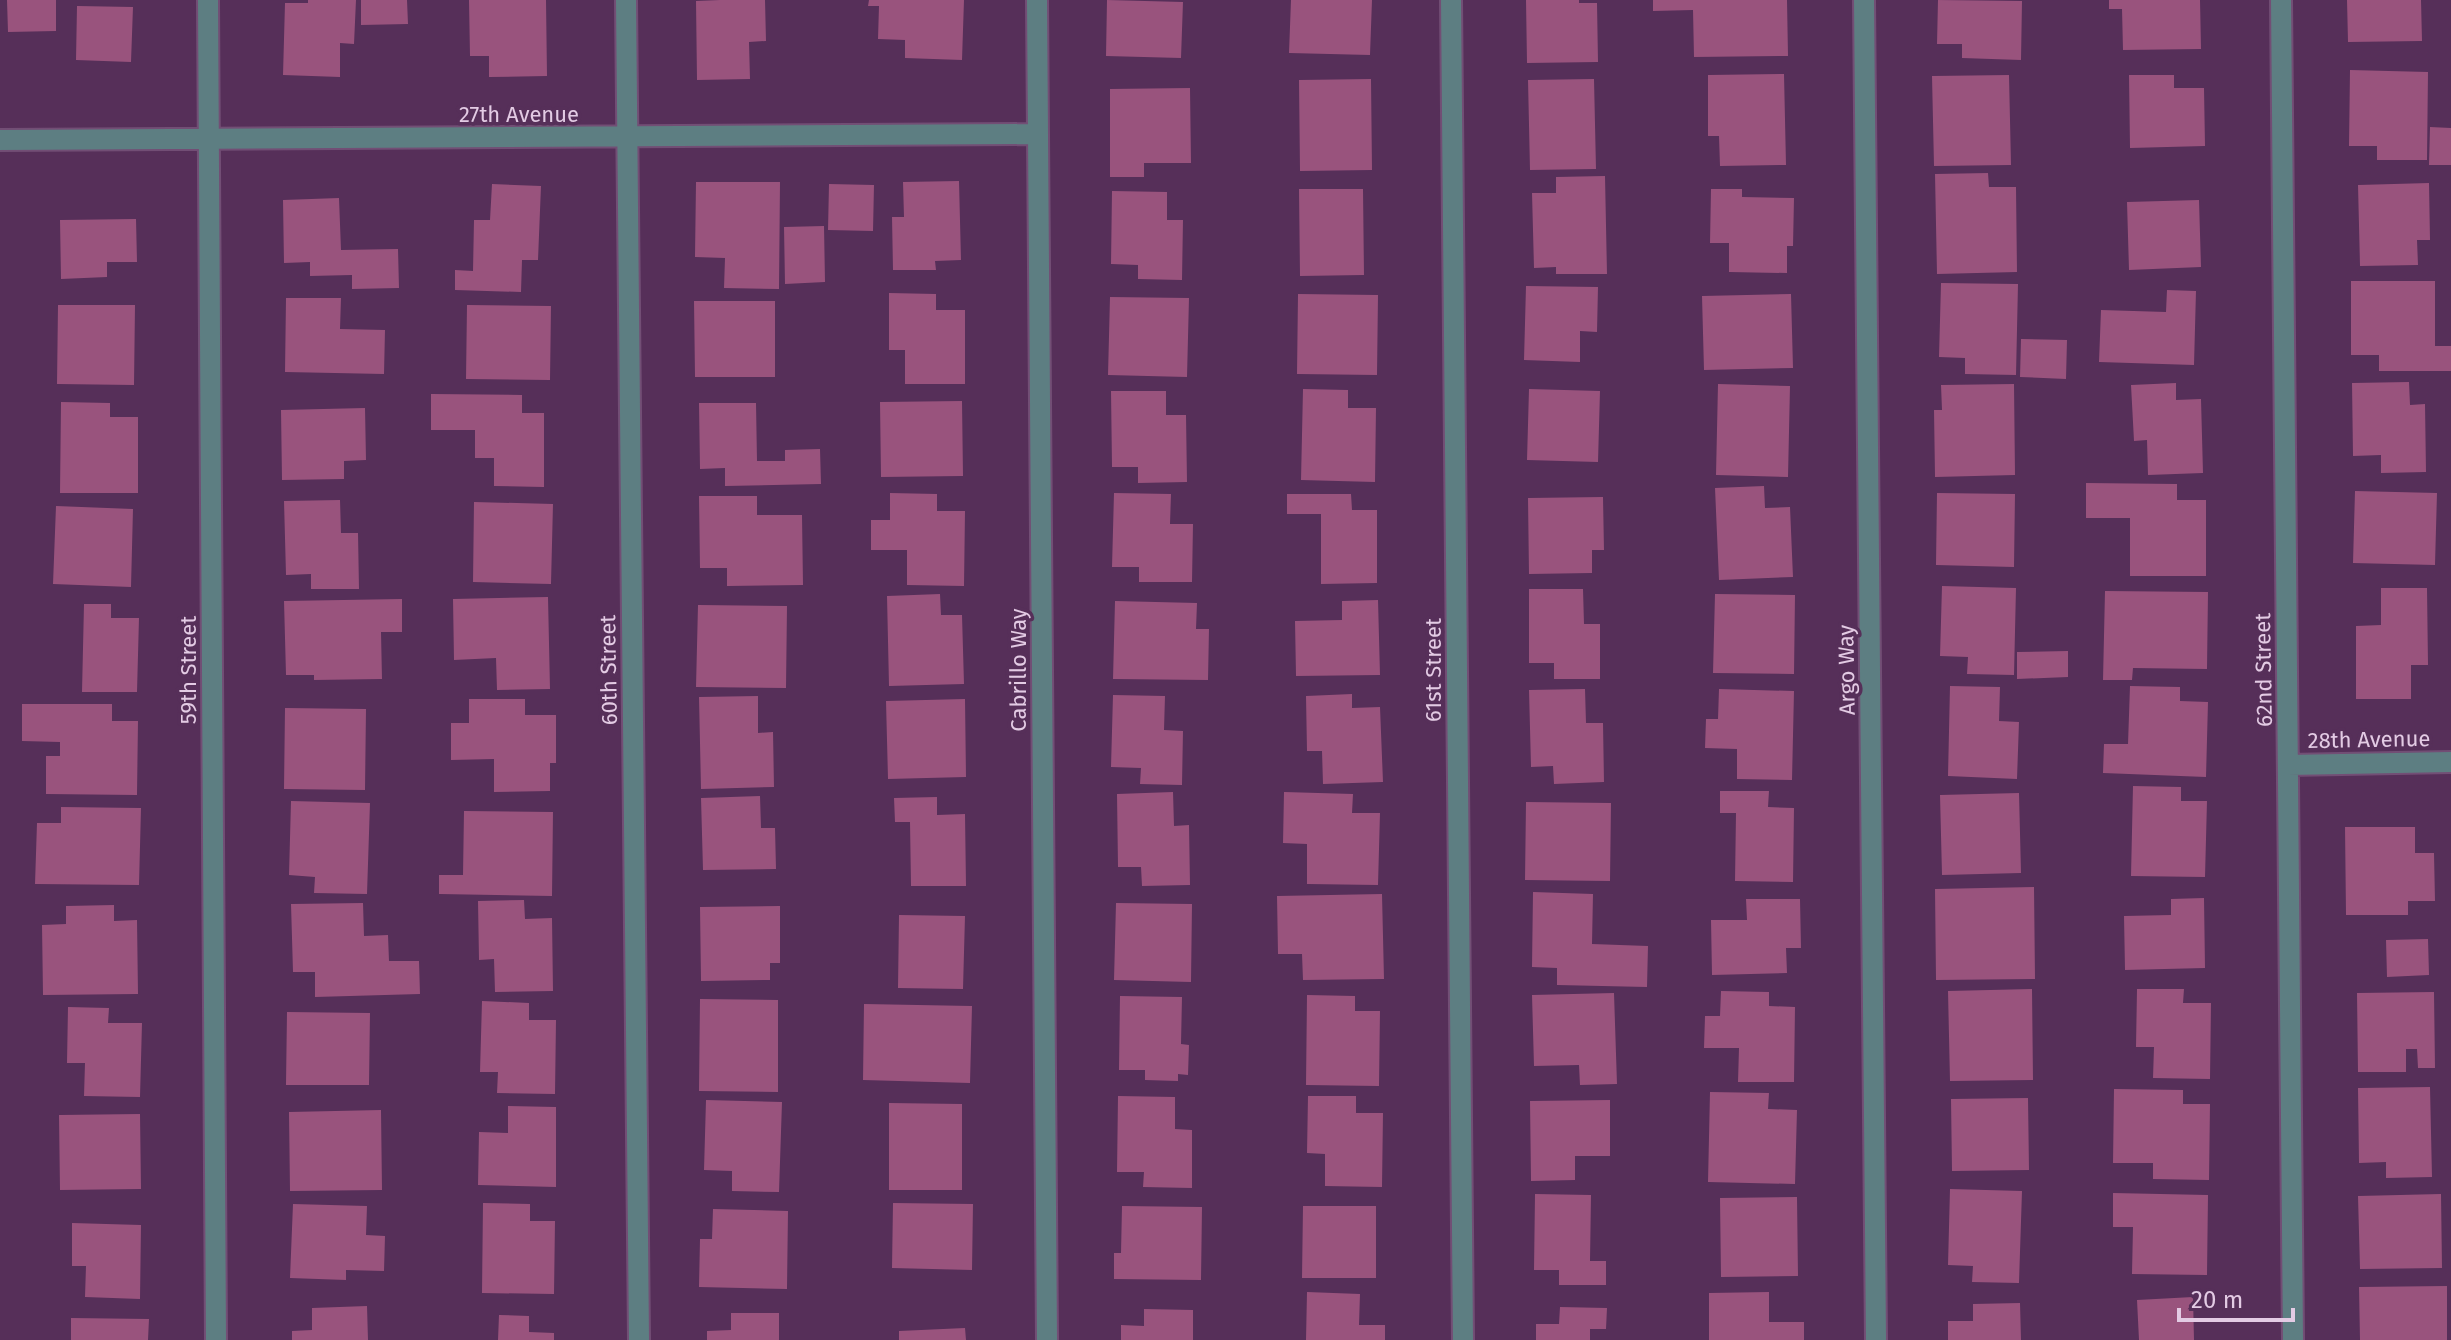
<svg xmlns="http://www.w3.org/2000/svg" width="2451" height="1340" font-family="'Fira Sans',sans-serif">
  <style>
    .building { fill: #99537d }
    .lines { fill: none; stroke-linecap: round; stroke-linejoin: round }
    .minor-casing { stroke: #724e75; stroke-width: 24 }
    .minor { stroke: #5d7e82; stroke-width: 20 }
    .labels { text-anchor: middle; stroke-width: 7; stroke-linejoin: round; paint-order: stroke }
    .street-label { font-size: 22px; fill: #e3cbe4; stroke: #562f59 }
  </style>
  <rect width="100%" height="100%" fill="#562f59"/>
  <path class="building" d="M7,0H56V31L8,32Z
    M308,0H356L354,44L340,43V77L283,75L285,3H308Z
    M361,0H407L408,24L361,25Z
    M469,0H546L547,76L489,77V56H470Z
    M720,0H765L766,41L749,42L750,79L697,80L696,1Z
    M869,0H964L962,60L905,58V40L878,39L879,6H868Z
    M1107,0L1183,2L1181,58L1106,56Z
    M1291,0H1372L1370,55L1289,53Z
    M1526,0H1579V3H1597L1598,62L1527,63Z
    M1653,0H1787L1788,56L1694,57L1693,10L1653,11Z
    M1938,0L2022,1L2021,60L1962,58V44H1937Z
    M2109,0H2200L2201,49L2123,50L2122,9H2109Z
    M2347,0H2421L2422,41L2348,42Z
    M77,6L133,7L131,62L76,60Z
    M2350,70L2428,72L2427,160H2377V146H2349Z
    M1784,74L1786,165L1720,166L1719,136H1708V75Z
    M2009,75L2011,165L1934,166L1932,76Z
    M2129,75H2174V88H2204L2205,146L2130,148Z
    M1371,79L1372,170L1300,171L1299,80Z
    M1594,79L1596,169L1530,170L1528,80Z
    M1190,88L1191,163H1144V177H1110V89Z
    M2430,127L2451,128V165H2429Z
    M1988,173L1989,187H2016L2017,272L1937,274L1935,174Z
    M1605,176L1607,274H1556V267L1534,268L1532,193H1556V177Z
    M959,181L961,260L935,261L936,270H893L892,217H904L903,182Z
    M696,182H780L779,289L724,288L725,258L695,257Z
    M2429,183L2430,240H2417L2418,265L2360,266L2358,185Z
    M492,184L541,186L538,260H522L521,292L455,290V270L473,271L474,220H490Z
    M829,184L874,185L873,231L828,230Z
    M1299,189H1363L1364,275L1300,276Z
    M1711,189H1742V197L1794,198L1793,246H1787V273L1729,272V243H1710Z
    M1112,191L1167,192V220H1183L1182,280L1138,279V265L1111,264Z
    M339,198L341,250L398,249L399,288L352,289V275L310,276V262L284,263L283,200Z
    M2199,200L2201,267L2129,270L2127,202Z
    M136,219L137,262H107V277L61,279L60,220Z
    M824,226L825,282L785,284L784,227Z
    M2351,281H2435V346H2451V371H2379V355H2351Z
    M1941,283L2018,284L2016,375L1965,374V358L1939,357Z
    M1526,286L1598,287L1597,332L1580,331V362L1524,360Z
    M2167,290L2196,291L2194,365L2099,362L2101,310L2166,312Z
    M889,293L936,294V310H965V384H905V350H889Z
    M1298,294L1378,295L1377,375L1297,374Z
    M1791,294L1793,368L1704,370L1702,296Z
    M1110,297L1189,298L1187,377L1108,375Z
    M286,298H341L340,329L385,330L384,374L285,372Z
    M694,301H775V377H695Z
    M58,305H135L134,385L57,384Z
    M467,305L551,306L550,380L466,379Z
    M2021,339L2067,340L2066,379L2020,377Z
    M2409,382L2410,405L2425,404L2426,472L2381,473V455L2353,456L2352,383Z
    M2176,383V400L2201,399L2203,473L2148,475L2147,440L2134,441L2131,385Z
    M1718,384L1790,386L1788,477L1716,475Z
    M2014,384L2015,475L1935,477L1934,410H1942L1941,385Z
    M1303,389L1348,390V408H1376L1375,482L1301,480Z
    M1529,389L1600,391L1598,462L1527,460Z
    M1111,391H1166V415H1186L1187,482L1138,483V467H1112Z
    M431,394L522,395V413H544V487L494,486V458H475V430H431Z
    M962,401L963,476L881,477L880,402Z
    M61,402L110,403V417H138V493H60Z
    M699,403H756L757,461H785V450L820,449L821,484L725,486V468L700,469Z
    M365,408L366,460L344,461V479L282,480L281,410Z
    M2086,483L2177,484V500H2206V576H2130V518H2086Z
    M1764,486L1765,508L1790,507L1793,577L1719,580L1715,488Z
    M2355,491L2437,493L2435,565L2353,563Z
    M890,493L937,494V511H965L964,586L907,585V550H871V520H890Z
    M1114,493L1171,494L1170,524H1193L1192,582H1139V567H1112Z
    M1937,493L2015,494L2014,567L1936,565Z
    M1287,494H1351L1352,510H1377V583L1321,584V514H1287Z
    M699,496H757V515H802L803,585L727,586V568H700Z
    M1603,497L1604,550H1592V573L1529,574L1528,498Z
    M340,500L341,533H358L359,589H311V574L286,575L284,501Z
    M474,502L553,504L551,584L473,582Z
    M56,506L133,509L131,587L53,584Z
    M1942,586L2016,588L2014,675L1967,674L1968,657L1940,656Z
    M2381,588H2427L2428,665H2411V699H2356V626L2381,625Z
    M1529,589H1583L1584,624H1600V679H1554V663H1529Z
    M2105,591L2208,592L2207,669L2133,668L2132,680H2103Z
    M940,594L941,615H962L964,684L889,686L887,596Z
    M1715,594L1795,595L1794,674L1713,673Z
    M548,597L550,689L497,690L496,658L454,660L453,599Z
    M402,599V632H381L382,679L314,680V675H286L284,601Z
    M1378,600L1380,675L1296,676L1295,621L1342,620V601Z
    M1115,601L1197,603L1196,629H1209L1208,680L1113,679Z
    M84,604H111V618H139L137,692H82Z
    M698,605L787,606L786,688L696,687Z
    M2068,651V677L2017,679V652Z
    M1950,686L2000,687L1999,721L2019,722L2017,779L1948,776Z
    M2130,686L2180,687V701L2208,702L2206,777L2103,773L2104,744H2128Z
    M1585,689L1586,723H1603L1604,782L1554,784L1553,766L1531,767L1529,690Z
    M1719,689L1794,691L1792,780L1737,779V749L1705,748L1706,719H1718Z
    M1352,694V708L1380,707L1383,782L1323,784L1322,751H1307L1306,696Z
    M1113,695L1165,696L1164,730L1183,731L1182,785L1140,784L1141,768L1111,767Z
    M758,696V733L773,732L774,787L701,789L699,697Z
    M469,699H525V715H556V763H550V791L494,792V759L451,760V723H469Z
    M965,699L966,777L888,779L886,701Z
    M22,704H112V721H138L137,795L46,794V756H60V742L22,741Z
    M285,708L366,709L365,790L284,789Z
    M2133,786L2181,787V801H2207L2205,877L2131,876Z
    M1720,791H1769L1768,807L1794,808L1793,882L1735,881L1736,813H1720Z
    M1173,792L1174,826L1189,825L1190,885L1142,886L1141,867H1118L1117,794Z
    M1284,792L1353,794L1352,813H1380L1378,885L1307,884V844L1283,843Z
    M2019,793L2021,873L1942,875L1940,795Z
    M760,796L761,828H775L776,869L703,870L701,798Z
    M937,797V815L965,814L966,886H911L910,822H895L894,798Z
    M291,801L370,803L367,894L314,893L315,877L289,875Z
    M1526,802L1611,803L1610,881L1525,880Z
    M61,807L141,808L139,885L35,884L37,823H61Z
    M464,811L553,812L552,896L439,894V875H463Z
    M2345,827H2415V853H2434L2435,901H2408V915H2346Z
    M2034,887L2035,979L1936,980L1935,889Z
    M1533,892L1593,894L1592,944L1648,946L1647,987L1557,985V968L1532,967Z
    M1382,894L1384,979L1303,980L1302,954H1278L1277,896Z
    M2204,898L2205,968L2125,970L2124,916L2171,915V899Z
    M1746,899H1800L1801,948H1786L1787,973L1712,975L1711,920H1747Z
    M524,900L525,919L552,918L553,991L495,992L494,959L479,960L478,901Z
    M363,903L364,936L388,935L389,961H419L420,994L315,997V972H293L291,904Z
    M1116,903L1192,904L1191,982L1114,980Z
    M114,905V921L137,920L138,994L43,995L42,925L66,924V906Z
    M780,906V963H770V980L701,981L700,907Z
    M899,915L965,916L963,989L898,988Z
    M2428,939L2429,975L2387,977L2386,940Z
    M2032,989L2033,1080L1950,1081L1948,991Z
    M2137,989H2184L2183,1003H2211L2210,1079L2153,1078L2154,1047H2136Z
    M1721,991L1769,992V1006L1795,1007L1794,1082H1738L1739,1048H1704L1705,1016H1720Z
    M2434,992L2435,1068H2418L2417,1049H2406V1072H2358L2357,993Z
    M1614,993L1617,1084L1580,1085L1579,1065L1534,1066L1532,995Z
    M1307,995L1355,996V1011H1380L1379,1086L1306,1085Z
    M1120,996L1182,997L1181,1044L1189,1045L1188,1075L1178,1074V1081L1145,1080V1070H1119Z
    M700,999L778,1000V1092L699,1091Z
    M482,1001L529,1003V1020H556L555,1094L497,1093L498,1072H480Z
    M864,1004L972,1006L970,1083L863,1080Z
    M68,1007L109,1008L108,1023H142L140,1097L84,1096L85,1063H67Z
    M287,1012L370,1013L369,1085H286Z
    M2430,1087L2432,1177L2386,1178V1162L2359,1163L2358,1088Z
    M2114,1089L2183,1090V1104H2210L2209,1180L2153,1179V1163H2113Z
    M1710,1092L1769,1093L1768,1109L1797,1110L1795,1184L1708,1182Z
    M1118,1096L1175,1097V1129L1192,1130V1188L1143,1187L1144,1172H1117Z
    M1308,1096H1356V1113H1383L1382,1187L1325,1186V1154L1307,1153Z
    M2028,1098L2029,1170L1952,1171L1951,1099Z
    M706,1100L782,1102L779,1192L732,1191V1171L704,1170Z
    M1610,1100V1156H1575V1180L1531,1181L1530,1101Z
    M889,1103L962,1104V1190H889Z
    M508,1106L556,1107V1187L478,1185L479,1132L508,1133Z
    M381,1110L382,1190L290,1191L289,1112Z
    M140,1114L141,1189L60,1190L59,1115Z
    M1950,1189L2022,1191L2019,1283L1972,1282L1973,1266L1948,1265Z
    M2113,1193L2208,1195L2207,1275L2132,1274L2133,1227H2113Z
    M1535,1194L1591,1195L1590,1261H1606V1285H1559V1270H1534Z
    M2441,1194L2442,1268L2360,1269L2358,1196Z
    M1797,1197L1798,1276L1721,1277L1720,1198Z
    M483,1203L530,1204V1221H555L554,1294L482,1293Z
    M893,1203L973,1204L972,1270L892,1268Z
    M293,1204L367,1206L366,1235L385,1236L384,1271L346,1270V1280L290,1278Z
    M1122,1206L1202,1207L1201,1280L1114,1279V1253H1121Z
    M1303,1206H1376V1278H1302Z
    M713,1209L788,1211L787,1289L699,1287L700,1239H712Z
    M72,1223L141,1225L140,1299L85,1297L86,1266H72Z
    M2447,1286V1340H2360L2359,1287Z
    M1307,1292L1360,1294L1359,1325H1385V1340H1306Z
    M1769,1292V1322H1804V1340H1709V1293Z
    M2193,1297L2194,1340H2139L2137,1300Z
    M2020,1303L2021,1340H1948V1321H1973V1304Z
    M367,1306L368,1340H292V1331L312,1330V1308Z
    M1560,1307L1607,1308L1606,1329H1590V1340H1536V1324H1559Z
    M1144,1309L1193,1310V1340H1121V1325L1144,1326Z
    M731,1313H779V1340H707V1331L731,1330Z
    M499,1315L529,1316V1332L554,1333V1340H498Z
    M71,1318L149,1319L148,1340H71Z
    M965,1328L966,1340H899V1331Z"/>
  <g class="lines">
    <g class="minor-casing">
      <path id="minor" d="M208,0L216,1340
        M626,0L639,1340
        M1037,0L1047,1340
        M1451,0L1463,1340
        M1864,0L1876,1340
        M2281,0L2293,1340
        M0,140L1038,134
        M2288,765L2451,762"/>
    </g>
    <use href="#minor" class="minor"/>
  </g>
  <g class="labels">
    <g class="street-label">
      <text x="519" y="122">27th Avenue</text>
      <text transform="translate(188 670) rotate(-90)" y="8">59th Street</text>
      <text transform="translate(608 670) rotate(-91)" y="8">60th Street</text>
      <text transform="translate(1018 670) rotate(-90)" y="8">Cabrillo Way</text>
      <text transform="translate(1433 670) rotate(-90)" y="8">61st Street</text>
      <text transform="translate(1846 670) rotate(-91)" y="8">Argo Way</text>
      <text transform="translate(2263 670) rotate(-91)" y="8">62nd Street</text>
      <text transform="translate(2369 739) rotate(-1)" y="8">28th Avenue</text>
    </g>
  </g>
  <path d="M2179 1308v12h114v-12" fill="none" stroke="#e3cbe4" stroke-width="4"/>
  <text x="2191" y="1308" font-size="24" fill="#e3cbe4" stroke="#562f59" stroke-width="6" paint-order="stroke">20 m</text>
</svg>
